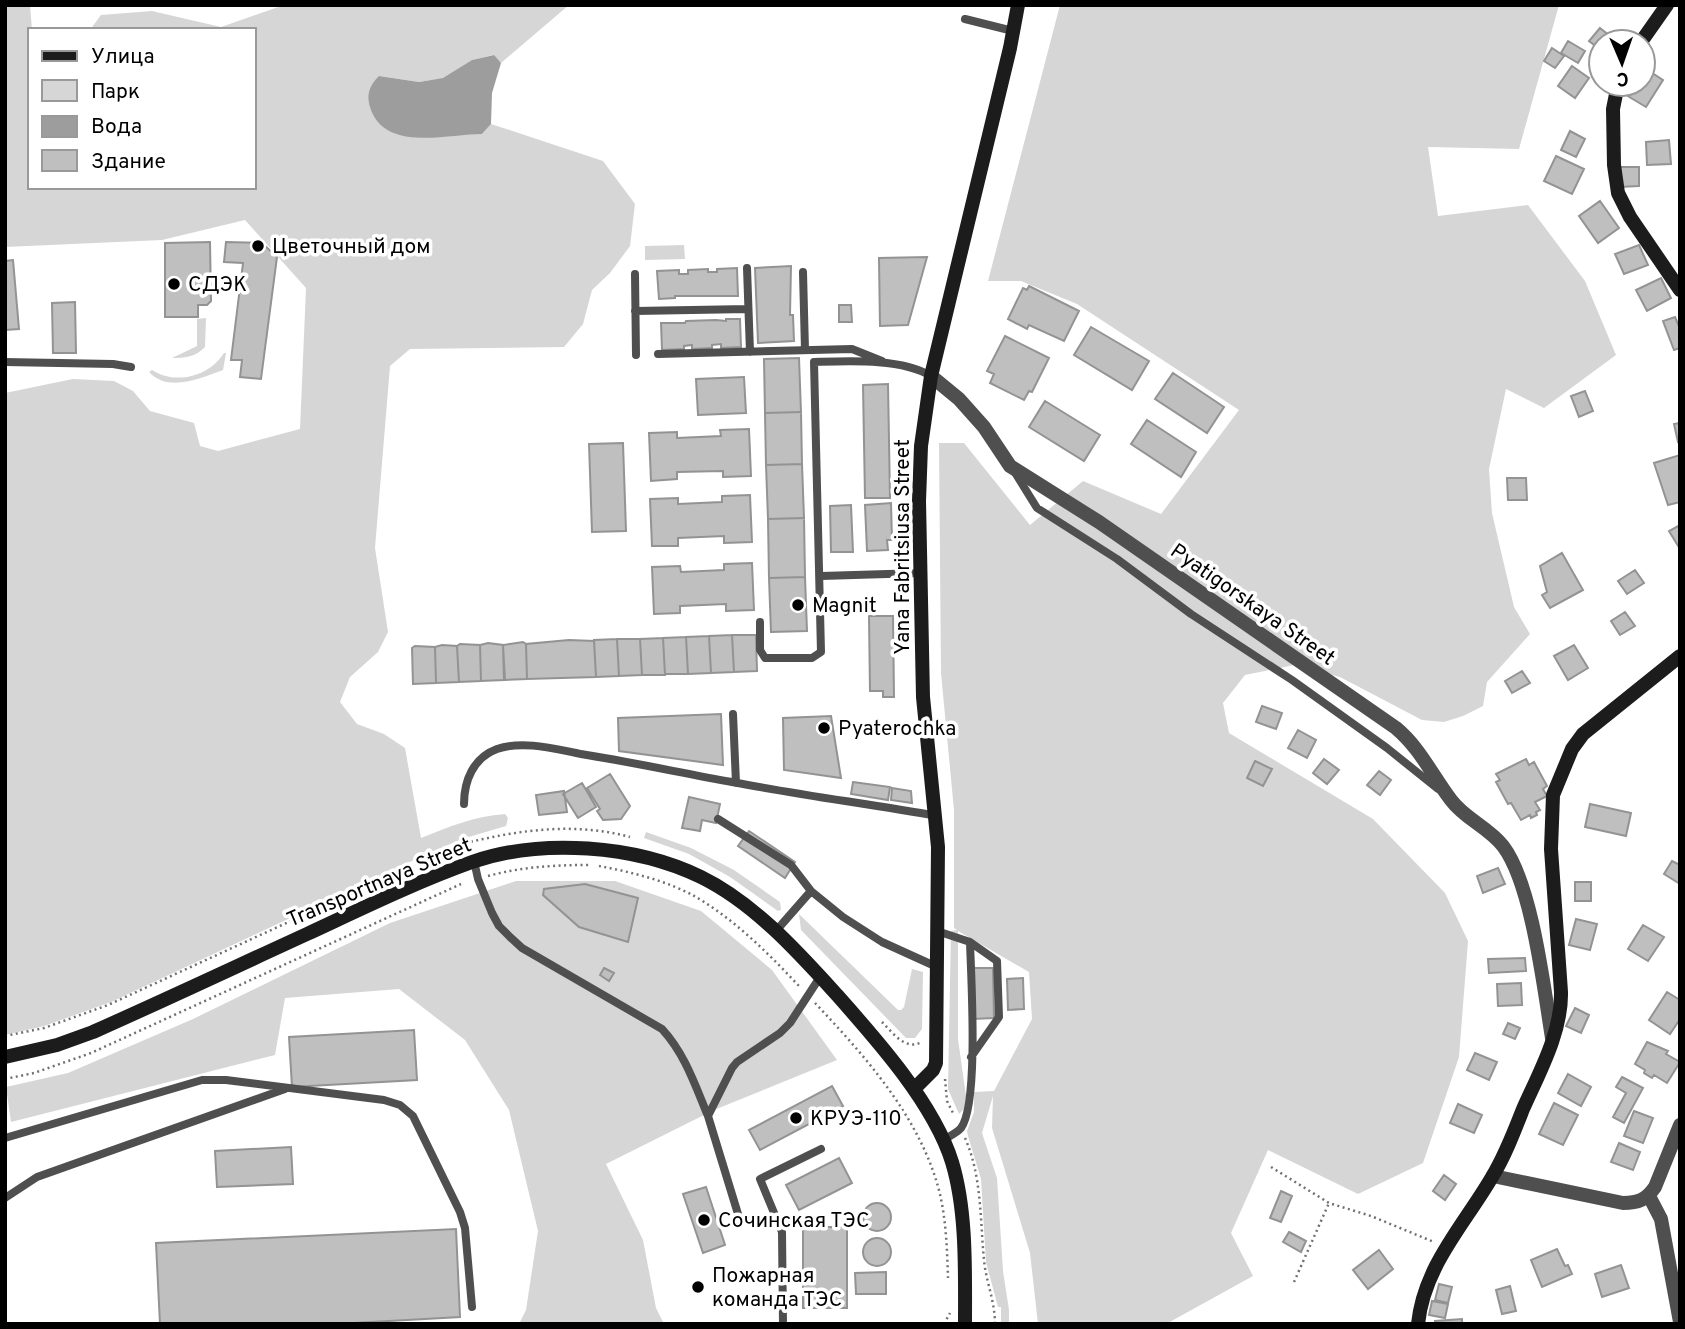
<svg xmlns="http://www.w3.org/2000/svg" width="1685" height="1329" font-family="Overpass,sans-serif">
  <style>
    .green { fill: #d6d6d6 }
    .water { fill: #9d9d9d }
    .building { fill: #bfbfbf; stroke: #939393; stroke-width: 2 }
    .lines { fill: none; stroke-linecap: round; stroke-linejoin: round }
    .path { stroke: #717171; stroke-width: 2.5; stroke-dasharray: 2 3.5; stroke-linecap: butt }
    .lane { stroke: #4f4f4f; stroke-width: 8 }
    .street { stroke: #4f4f4f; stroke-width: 14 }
    .secondary { stroke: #1c1c1c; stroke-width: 14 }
    .poi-dot { fill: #000; stroke: #fff; stroke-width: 2.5 }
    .labels { text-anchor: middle; stroke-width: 7; stroke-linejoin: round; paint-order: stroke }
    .poi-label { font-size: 21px; fill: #000; stroke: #fff; text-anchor: start }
    .street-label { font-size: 21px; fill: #000; stroke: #fff }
  </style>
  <rect width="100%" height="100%" fill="#fff"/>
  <path class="green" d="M5,5H30L32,30H30V187H254V30H90L101,15L152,11L221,27L284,5H569L501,63L493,55L472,60L444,78L419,82L379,76L461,134H482L491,124L603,161L635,204L630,246L610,273L592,290L583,324L564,347L410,349L390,366L375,548L388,632L378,652L350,677L340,702L357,724L384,734L405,748L421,838C448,827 475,816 505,814L508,818L506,826L462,839L427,854L111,1002L44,1026L5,1035V393L73,379L114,381L133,391L150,411L194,423L200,446L218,451L300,429L306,288L245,220L162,240L5,247Z
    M1060,5H1559L1519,149L1428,147L1438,216L1528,205L1585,281L1616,355L1544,408L1506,389L1489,469L1492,513L1514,607L1530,634L1487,682L1483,706L1463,716L1444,722L1422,720L1340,677L1294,665L1245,675L1223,703L1229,733L1373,819L1445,893L1468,941L1459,1057L1423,1163L1358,1194L1268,1150L1231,1233L1253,1276L1166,1324H1038L1030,1253L992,1128L993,1096L982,1133L997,1178L1003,1271L1009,1310V1324H1001V1307H998L986,1262L981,1179L968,1136L967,1131L974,1112V1092L994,1091L1032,1019L1029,972L958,931V1039L966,1096L964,1109L959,1114L948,1089L951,931L957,930L954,928V810L941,673L939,443H964L1030,525L1083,481L1161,514L1239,410L1077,304L1021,281H988Z
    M684,245L685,259L645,260V246Z
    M206,318L205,347C196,357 184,358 172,358L197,346V319Z
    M224,353H226L223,370C201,378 168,393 149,372L152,370C175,385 209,377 224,353Z
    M646,832L691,848L734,870L780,902L781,910L778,911L730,877L689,854L644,838Z
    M516,881H615L701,911L772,970L837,1060L714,1110L606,1164L643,1240L656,1308L664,1324H519L526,1310L538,1231L509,1110L465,1040L399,989L285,998L275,1055L11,1122L6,1087L68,1073L193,1019L390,923Z
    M799,914L898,1010H901L904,1007L912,969L923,972L922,1029L915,1038H906L801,930Z"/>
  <path class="water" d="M494,55L501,63L492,93L491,124L482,134C448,134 387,152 371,110C366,96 368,87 379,76L419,82L443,78L472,60Z"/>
  <path class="building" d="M1600,28L1615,40L1613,42H1601V50L1589,41Z
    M1568,41L1585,51L1578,63L1561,53Z
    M1552,48L1564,56L1555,68L1544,61Z
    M1572,66L1589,78L1575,98L1558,86Z
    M1643,67L1663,80L1646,107L1626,95L1632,84H1643Z
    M1570,131L1585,139L1576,157L1561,150Z
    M1669,140L1671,164L1647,165L1646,142Z
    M1556,156L1584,169L1572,194L1544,181Z
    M1619,167H1639V186L1619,187Z
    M1600,201L1619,228L1598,243L1579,216Z
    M210,242L211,301L207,305H198V317H165V243Z
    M226,242L262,243L277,257L261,379L240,377L242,360H231L243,263L224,262Z
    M1639,245L1648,265L1624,274L1615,254Z
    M927,257L908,325L880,326L879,258Z
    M13,260L19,329L5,330V261Z
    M791,266L790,315H793L794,341L758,343L755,268Z
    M737,268L738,296H675V298L659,299L657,271L679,270V274H688V270L708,269V272H717V269Z
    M1661,278L1671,298L1647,311L1636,290Z
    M1029,286L1079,311L1064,341L1029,325L1027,329L1008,319L1023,288L1027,290Z
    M75,302L76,353H53L52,303Z
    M839,305H851L852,322H839Z
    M1675,317L1680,329V348L1674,350L1663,321Z
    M726,319H740L741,347L721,348V344L712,345V348L692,349V345L684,346V349L662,350L661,323H685L686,321L716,320L726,321Z
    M1091,327L1149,361L1132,390L1074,355Z
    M1005,336L1049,358L1032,392L1029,391L1024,400L990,383L994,374L987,371Z
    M799,358L801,412L765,413L764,359Z
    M1173,373L1224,407L1207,433L1155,399Z
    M744,377L746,413L698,415L696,379Z
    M888,384L890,498H865L863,385Z
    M1585,391L1593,411L1579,417L1571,396Z
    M1045,401L1100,435L1084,461L1029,427Z
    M801,412L802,464L766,465L765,413Z
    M1147,420L1196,452L1181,477L1131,444Z
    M1680,423V441L1678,442L1674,424Z
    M749,429L751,476L723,477V471L677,472V479L651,481L649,433L677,432V438L721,436L720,430Z
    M623,443L626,531L592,532L589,444Z
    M1680,455V502L1668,505L1654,463Z
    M802,464L804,518L768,519L766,465Z
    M1507,478H1526L1527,500H1508Z
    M750,495L752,542L724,543V536L678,538V546H652L650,499L678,498V504L722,502V496Z
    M891,503L892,540H887L888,550L867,551L865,505Z
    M851,505L853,552H831L830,506Z
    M804,518L805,577L769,578L768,519Z
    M1680,525V549L1669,531Z
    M1562,553L1583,590L1550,608L1542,595L1547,592L1540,566Z
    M752,563L754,610L726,611V604L680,606V613L654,614L652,567L680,566L681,572L724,570V564Z
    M1635,570L1644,583L1627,594L1618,581Z
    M805,577L807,631L771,632L769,578Z
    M1625,612L1635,626L1620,635L1611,621Z
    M869,616H893L894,697H883V691H870Z
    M732,635H756L757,671L734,672Z
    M732,635L734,672L711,673L709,636Z
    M709,636L711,673L688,674L686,637Z
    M686,637L688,674H665L663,638Z
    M663,638L665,675H642L640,639Z
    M617,639H640L642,675L619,676Z
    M617,639L619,676L596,677L594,640Z
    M569,640L594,641L596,677L527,679L526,644Z
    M523,642L526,644L527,679L505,680L503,645Z
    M488,643L503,645L504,680L481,681L480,645Z
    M460,644L480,645L481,681L459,682L457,646Z
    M442,645L457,646L459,682L436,683L435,647Z
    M1574,645L1588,668L1568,680L1554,656Z
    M415,646L435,647L436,683L413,684L412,648Z
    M1522,671L1530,683L1512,693L1505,681Z
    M1262,706L1282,713L1276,729L1256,722Z
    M721,714L723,765L619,751L618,718Z
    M831,716L841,778L784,770L783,718Z
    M1298,730L1316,740L1307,758L1288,748Z
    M1324,759L1339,770L1327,784L1313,773Z
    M1526,759L1529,765L1534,762L1547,786L1543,789L1547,796L1535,802L1540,810L1536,812L1537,815L1531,818L1530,815L1521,820L1511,803L1508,804L1496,782L1500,780L1496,774Z
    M1255,761L1272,769L1263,786L1247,778Z
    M1379,771L1391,780L1380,795L1367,785Z
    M610,774L630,806L621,819L603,820L597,811L600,809L587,788Z
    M853,782L890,787L888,800L851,794Z
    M582,783L596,807L578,818L563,794Z
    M892,788L911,791L912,803L891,800Z
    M564,791L567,812L539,815L536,795Z
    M689,797L720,804L716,823L702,820L700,831L682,828Z
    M1590,804L1631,813L1626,836L1585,827Z
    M749,831L795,862L785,878L738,846Z
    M1672,861L1680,865V884L1664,874Z
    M1498,868L1505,884L1483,893L1477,876Z
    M1575,882H1591V901H1575Z
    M585,884L638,898L628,942L579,927L543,895L544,889Z
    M1576,919L1597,924L1590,950L1569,945Z
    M1643,925L1664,937L1648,961L1628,949Z
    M1525,958L1526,971L1489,973L1488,959Z
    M604,968L614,973L609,981L600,975Z
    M972,968H993L994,1018L973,1019Z
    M1023,978L1024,1009L1008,1010L1007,979Z
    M1521,983L1522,1005L1498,1006L1497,984Z
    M1667,992L1680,1000V1019L1670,1034L1649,1020Z
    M1575,1008L1589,1015L1581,1033L1566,1026Z
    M1508,1023L1520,1028L1515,1039L1503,1034Z
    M414,1030L417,1080L292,1087L289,1037Z
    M1647,1042L1668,1051L1666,1054L1680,1062L1667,1083L1654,1075L1652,1078L1644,1073L1645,1070L1635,1064Z
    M1475,1053L1497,1062L1489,1080L1467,1070Z
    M1568,1074L1591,1087L1581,1106L1558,1093Z
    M1622,1077L1643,1088L1624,1123L1613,1117L1626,1093L1616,1087Z
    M832,1086L843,1106L760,1150L749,1130Z
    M1554,1103L1578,1115L1563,1145L1539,1134Z
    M1458,1104L1482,1115L1474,1133L1450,1123Z
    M1634,1111L1653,1118L1643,1143L1624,1136Z
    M1619,1143L1640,1152L1633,1170L1611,1162Z
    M291,1147L293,1184L217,1187L215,1151Z
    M839,1158L852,1183L799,1210L786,1185Z
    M1444,1175L1456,1184L1445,1200L1433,1191Z
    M706,1187L725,1245L703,1253L683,1194Z
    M1281,1191L1292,1196L1281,1222L1270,1218Z
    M863 1217a14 14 0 1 1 28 0a14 14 0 1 1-28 0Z
    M803,1227H847V1308H803Z
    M456,1229L460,1317L335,1324H160L156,1243Z
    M1289,1232L1306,1241L1301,1252L1283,1242Z
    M863 1252a14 14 0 1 1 28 0a14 14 0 1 1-28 0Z
    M1557,1249L1565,1266L1568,1265L1572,1274L1542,1287L1531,1260Z
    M1379,1250L1393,1269L1368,1289L1353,1270Z
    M1621,1265L1629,1288L1602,1297L1595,1274Z
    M886,1272V1294H856L855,1273Z
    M1439,1284L1452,1287L1448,1303L1435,1300Z
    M1510,1286L1516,1311L1502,1314L1496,1290Z
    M1432,1301L1448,1304L1445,1318L1429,1315Z
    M1462,1319V1324H1435V1321Z"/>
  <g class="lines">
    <path class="path" d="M599,866C631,872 668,881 696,897C735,920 768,953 799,986
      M488,876C521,867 554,865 589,865
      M815,1003C864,1055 916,1113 937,1183C946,1213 947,1247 948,1278
      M882,1022C893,1033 905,1051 922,1042
      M5,1036L44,1028L108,1005L454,846C512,831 571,821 630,837
      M5,1079L34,1073L91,1053L461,884
      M945,1079L947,1101L953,1113
      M965,1138C982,1176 980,1220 984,1260C986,1282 995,1301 995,1324
      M1271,1167L1329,1203L1371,1216L1434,1242
      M1294,1282L1329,1203
      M944,1324L950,1313"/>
    <path class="lane" d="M965,19L1013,31
      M747,268L750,352
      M803,272L805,350
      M635,274L636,355
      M635,311L748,309
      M658,354L852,349L882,361
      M5,362L113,364L131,367
      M1014,471L1037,508L1117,559L1191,614L1292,680L1387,748L1438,789
      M821,576L921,573
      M760,622V650L765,658H812L821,652L814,362C848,361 902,358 931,376
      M733,714L736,783
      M464,804C464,781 473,758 497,749C523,740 555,749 581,754C631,762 682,773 732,782C800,795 869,804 937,816
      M718,819L791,865L811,891L843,917L882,942L937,967
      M474,861L478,879L492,913L499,926L510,937L522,948L662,1029C685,1054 695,1085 708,1116
      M937,931L970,942C971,977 979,1104 961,1128C957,1133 948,1137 943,1140
      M775,932L811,891
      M970,942L997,961L999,1017L971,1057
      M5,1138L202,1080H226L384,1100L400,1105L413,1116L460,1212L465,1228L472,1307
      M5,1198L37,1177L285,1089
      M738,1214L708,1116L732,1068L737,1062L780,1033L790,1023L820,977
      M783,1324L782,1232L760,1179L821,1149"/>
    <path class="street" d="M931,376L959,399L984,427L1010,466L1099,522L1396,728C1420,748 1432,775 1451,800C1465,819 1488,827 1503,846C1532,884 1544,989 1552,1038
      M1493,1176L1623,1203C1638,1203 1646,1200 1655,1187L1680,1125
      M1649,1196L1661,1219L1680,1322"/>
    <path class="secondary" d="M1641,42L1667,5
      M1618,84L1613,109L1614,165L1618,193L1630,217L1680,290
      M5,1057L57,1045L93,1032C165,1000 235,967 307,934C361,909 416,882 472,862C542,838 635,845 701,877C754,903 798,952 837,995C877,1040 934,1104 952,1162C967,1211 965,1273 965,1324
      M914,1089L933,1070L936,1063L938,847L923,697L919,501L921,446L931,376L1010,48L1018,5
      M1418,1324C1424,1266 1464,1225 1492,1177C1505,1156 1514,1132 1523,1109C1539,1073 1562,1032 1561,992L1551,849L1553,795L1572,749L1583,734L1680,656"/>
  </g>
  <g class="poi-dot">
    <circle cx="258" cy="246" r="7"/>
    <circle cx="174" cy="284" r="7"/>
    <circle cx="798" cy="605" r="7"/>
    <circle cx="824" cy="728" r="7"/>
    <circle cx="796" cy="1118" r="7"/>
    <circle cx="704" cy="1220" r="7"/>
    <circle cx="698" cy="1287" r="7"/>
  </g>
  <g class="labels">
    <g class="poi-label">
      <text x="272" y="253">Цветочный дом</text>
      <text x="188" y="291">СДЭК</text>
      <text x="812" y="612">Magnit</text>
      <text x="838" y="735">Pyaterochka</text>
      <text x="810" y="1125">КРУЭ-110</text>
      <text x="718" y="1227">Сочинская ТЭС</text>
      <text x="712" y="1282">Пожарная<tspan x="712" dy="24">команда ТЭС</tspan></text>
    </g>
    <g class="street-label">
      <text transform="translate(902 547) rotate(-90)" y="7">Yana Fabritsiusa Street</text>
      <text transform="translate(1253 604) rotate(35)" y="7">Pyatigorskaya Street</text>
      <text transform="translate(379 882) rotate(-23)" y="7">Transportnaya Street</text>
    </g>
  </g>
  <rect width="1685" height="1329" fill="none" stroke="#000000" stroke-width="14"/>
  <rect x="28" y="28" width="228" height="161" fill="#ffffff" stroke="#999999" stroke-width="2"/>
  <rect x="42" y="51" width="35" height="10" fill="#1c1c1c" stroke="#999999" stroke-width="2"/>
  <text x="91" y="63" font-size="21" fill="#000000">Улица</text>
  <rect x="42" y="80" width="35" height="21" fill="#d6d6d6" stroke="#999999" stroke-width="2"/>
  <text x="91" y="98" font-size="21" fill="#000000">Парк</text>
  <rect x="42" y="116" width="35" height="21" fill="#9d9d9d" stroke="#999999" stroke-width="2"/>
  <text x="91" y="133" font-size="21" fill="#000000">Вода</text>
  <rect x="42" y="150" width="35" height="21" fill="#bfbfbf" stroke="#999999" stroke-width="2"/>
  <text x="91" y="168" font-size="21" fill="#000000">Здание</text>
  <g transform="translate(1622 63) rotate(178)"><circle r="33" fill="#ffffff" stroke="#999999" stroke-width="2"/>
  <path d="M0-5L12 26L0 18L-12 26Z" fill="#000000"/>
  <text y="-10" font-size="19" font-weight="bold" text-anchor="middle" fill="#000000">С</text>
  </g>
</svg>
